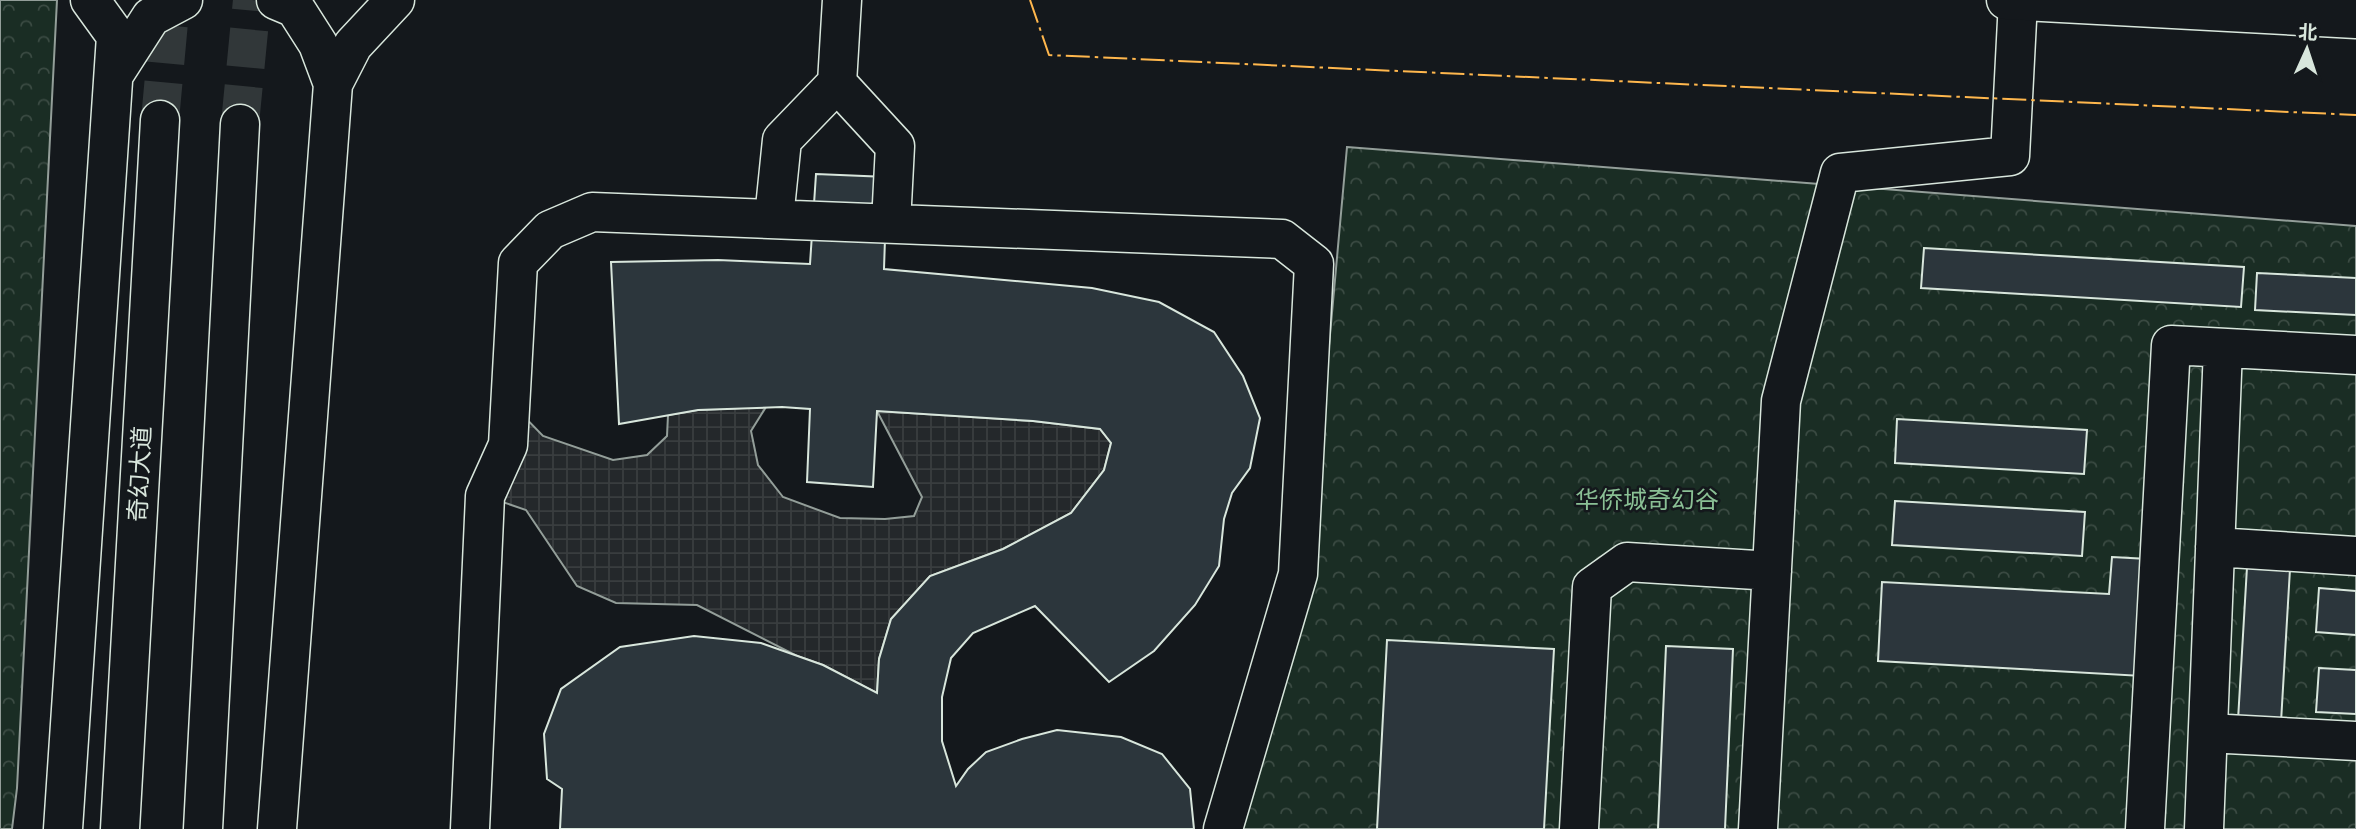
<svg xmlns="http://www.w3.org/2000/svg" width="2356" height="829" font-family="Lato,'Noto Sans SC',sans-serif">
  <style>
    .forest { fill: url(#forest-crowns); stroke: #939e99; stroke-width: 2 }
    .plaza { fill: url(#plaza-grid); stroke: #939e99; stroke-width: 2 }
    .building { fill: #2c363c; stroke: #d8e6dc; stroke-width: 2 }
    .lines { fill: none; stroke-linecap: round; stroke-linejoin: round }
    .major-tunnel { stroke: #313739; stroke-width: 38; stroke-dasharray: 38 19; stroke-linecap: butt }
    .minor-casing { stroke: #d8e6dc; stroke-width: 41 }
    .major-casing { stroke: #d8e6dc; stroke-width: 41 }
    .minor { stroke: #14181c; stroke-width: 38 }
    .major { stroke: #14181c; stroke-width: 38 }
    .power { stroke: #ffb74d; stroke-width: 2; stroke-dasharray: 24 5 3.5 5; stroke-linecap: butt }
    .labels { text-anchor: middle; stroke-width: 5; stroke-linejoin: round; paint-order: stroke }
    .street-label { font-size: 24px; fill: #d8e6dc; stroke: #14181c }
    .park-label { font-size: 24px; fill: #8ac095; stroke: #14181c }
  </style>
  <defs>
    <pattern id="forest-crowns" width="20" height="18" patternUnits="userSpaceOnUse" patternTransform="scale(1.75)"><rect width="20" height="18" fill="#1a2d24"/><path d="M2 6a3 3 0 1 1 6 0M12 15a3 3 0 1 1 6 0" fill="none" stroke="#3b4b43"/></pattern>
    <pattern id="plaza-grid" width="8" height="8" patternUnits="userSpaceOnUse" patternTransform="scale(1.75)"><rect width="8" height="8" fill="#24282b"/><path d="M0 4h8M4 0v8" fill="none" stroke="#393d3f"/></pattern>
  </defs>
  <rect width="100%" height="100%" fill="#14181c"/>
  <path class="forest" d="M0,0H57L17,788L12,829H0Z
    M1347,147L2356,226V829H1240L1308,578Z"/>
  <path class="plaza" d="M510,402L543,436L613,460L647,455L667,436L668,415L698,410L766,407L751,431L758,465L783,497L840,518L885,519L914,516L922,497L877,411L1033,421L1100,429L1111,443L1104,470L1071,513L1003,549L930,576L891,619L879,659L877,693L823,665L797,656L697,605L616,603L577,586L526,510L485,496Z"/>
  <path class="building" d="M816,174L887,177L884,269L1092,288L1159,302L1214,332L1243,376L1260,418L1250,468L1232,493L1224,519L1219,566L1195,605L1154,651L1109,682L1035,606L973,633L951,658L942,697V741L956,786L968,769L986,752L1022,739L1057,730L1121,737L1162,754L1190,789L1194,829H560L562,789L547,779L544,734L561,689L620,647L694,636L761,643L823,665L877,693L879,659L891,619L930,576L1003,549L1071,513L1104,470L1111,443L1100,429L1033,421L877,411L873,487L807,482L810,409L782,407L698,410L619,424L611,262L718,260L810,264Z
    M1924,248L2244,267L2241,307L1921,288Z
    M2257,273L2356,278V315L2255,310Z
    M1897,419L2087,430L2084,474L1895,463Z
    M1895,501L2085,512L2082,556L1892,545Z
    M2112,557L2148,559L2142,676L1878,661L1882,582L2109,594Z
    M2247,567L2290,569L2281,722L2238,720Z
    M2319,588L2356,591V635L2316,632Z
    M1387,640L1554,649L1544,829H1377Z
    M1666,646L1733,649L1725,829H1658Z
    M2319,668L2356,670V714L2316,712Z"/>
  <g class="lines">
    <path class="major-tunnel" d="M160,120L171,0
      M240,124L252,0"/>
    <g class="minor-casing">
      <path id="minor" d="M276,0L295,8L318,44L333,84
        M115,73L151,17L183,0
        M837,83L842,0
        M774,218L782,140L837,83L895,146L891,223
        M2215,547L2356,556
        M2208,733L2356,741
        M63,829L116,36L90,0
        M277,829L333,84L353,45L395,0
        M470,829L485,496L508,445L518,263L550,230L592,212L1282,239L1314,264L1298,574L1223,829
        M1579,829L1592,587L1627,562L1772,571
        M1758,829L1781,401L1840,173L2010,156L2018,1
        M2145,829L2171,345L2356,355
        M2204,829L2223,348"/>
    </g>
    <g class="major-casing">
      <path id="major" d="M2006,0L2356,19
        M120,829L160,120
        M203,829L240,124"/>
    </g>
    <use href="#minor" class="minor"/>
    <use href="#major" class="major"/>
    <path class="power" d="M1030,0L1049,55L2356,115"/>
  </g>
  <g class="labels">
    <g class="street-label">
      <text transform="translate(140 474) rotate(-87)" y="8">奇幻大道</text>
    </g>
    <g class="park-label">
      <text x="1647" y="508">华侨城奇幻谷</text>
    </g>
  </g>
  <g transform="translate(2307 49) rotate(3)" stroke="#14181c" stroke-width="5" paint-order="stroke">
  <path d="M0-5L12 26L0 18L-12 26Z" fill="#d8e6dc"/>
  <text y="-10" font-size="19" font-weight="bold" text-anchor="middle" fill="#d8e6dc">北</text>
  </g>
</svg>
